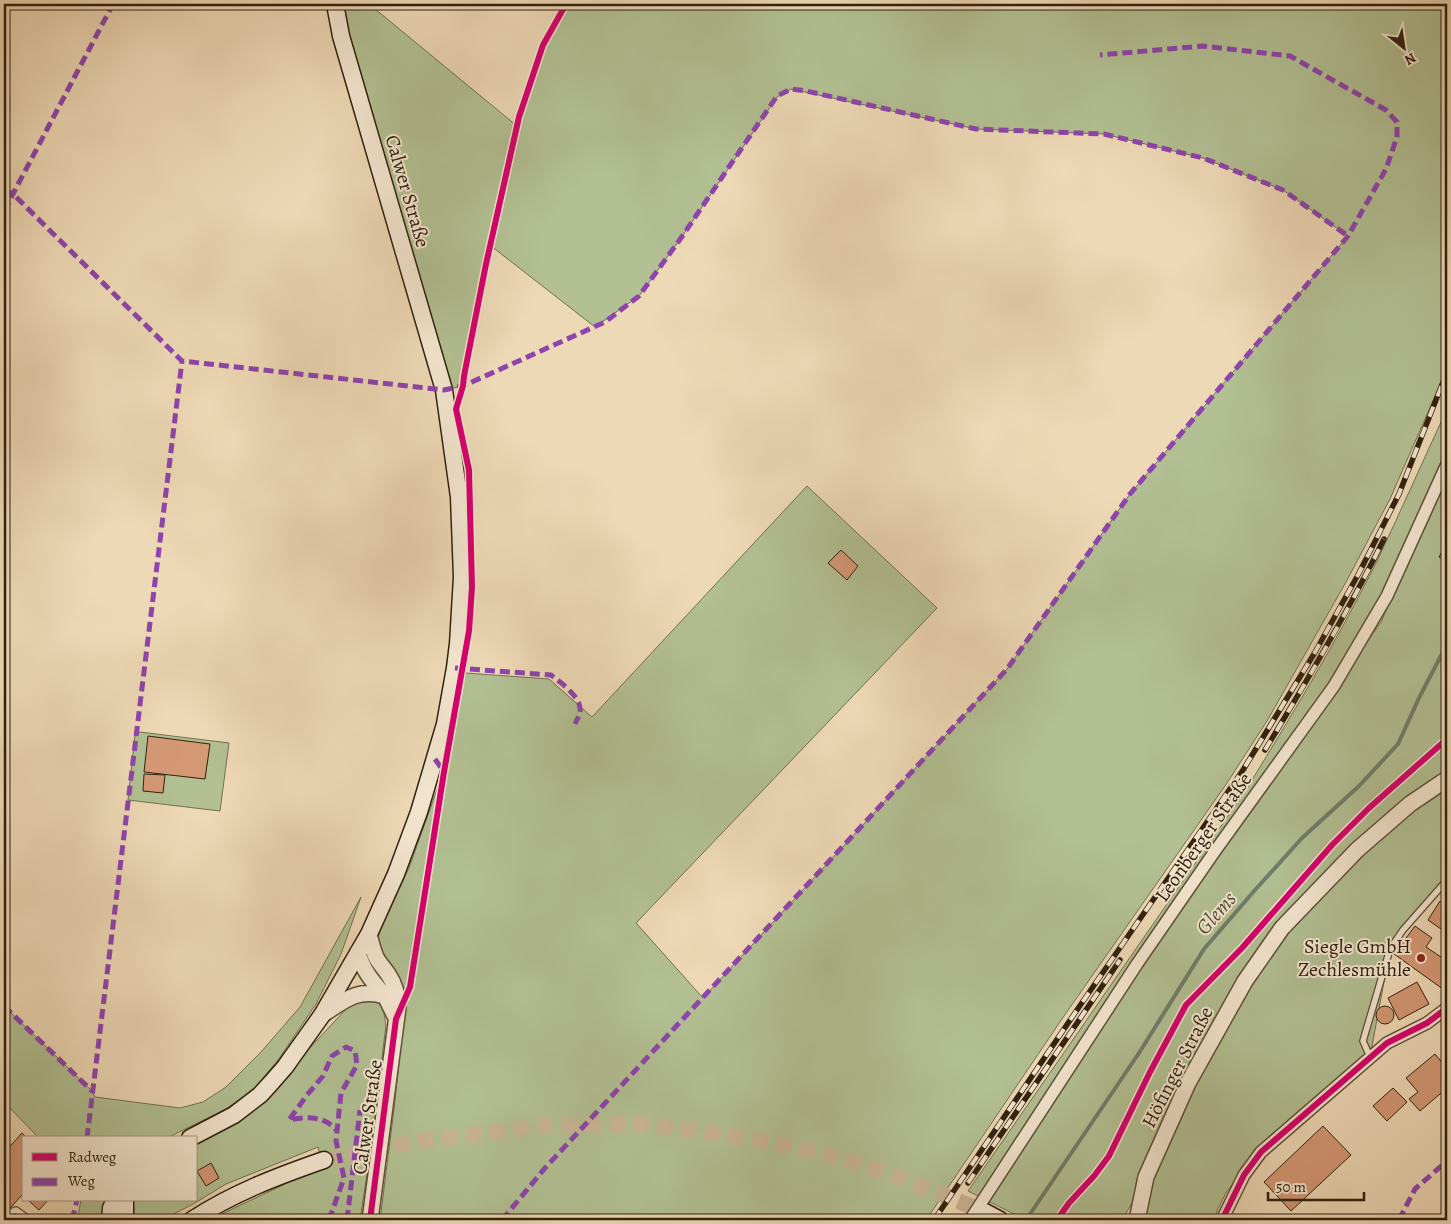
<svg xmlns="http://www.w3.org/2000/svg" width="1451" height="1224" font-family="Alegreya,serif">
  <style>
    .green { fill: #b2c093; stroke: #717050 }
    .lines { fill: none; stroke-linecap: round; stroke-linejoin: round }
    .stream { stroke: #707d6a; stroke-width: 4 }
    .building { fill: #d49875; stroke: #30210e }
    .secondary-tunnel { stroke: #c8b494; stroke-width: 16; stroke-dasharray: 16 8; stroke-linecap: butt }
    .service-casing { stroke: #604f38; stroke-width: 8 }
    .minor-casing { stroke: #604f38; stroke-width: 14 }
    .tertiary-casing { stroke: #604f38; stroke-width: 18 }
    .secondary-casing { stroke: #30210e; stroke-width: 19 }
    .service { stroke: #f4e6d0; stroke-width: 5.5 }
    .minor { stroke: #f4e6d0; stroke-width: 11 }
    .tertiary { stroke: #f4e6d0; stroke-width: 15 }
    .secondary { stroke: #f4e6d0; stroke-width: 16 }
    .rail-casing { stroke: #30210e; stroke-width: 5.5 }
    .rail { stroke: #f4e6d0; stroke-width: 4; stroke-dasharray: 11; stroke-linecap: butt }
    .quiet { stroke: #8e44ad; stroke-width: 5; stroke-dasharray: 10 5; stroke-linecap: butt }
    .cycleway-casing { stroke: #f4e6d0; stroke-width: 9 }
    .cycleway { stroke: #d6006c; stroke-width: 6 }
    .poi-dot { fill: #8f2418; stroke: #f4e6d0; stroke-width: 2 }
    .labels { text-anchor: middle; stroke-width: 4; stroke-linejoin: round; paint-order: stroke }
    .street-label { font-size: 20px; fill: #30210e; stroke: #f4e6d0 }
    .poi-label { font-size: 20px; fill: #30210e; stroke: #f4e6d0; text-anchor: end }
    .water-label { font-size: 21px; font-style: italic; fill: #504f3c; stroke: #f4e6d0 }
  </style>
  <rect width="100%" height="100%" fill="#eed9b6"/>
  <filter id="stains"><feTurbulence type="fractalNoise" baseFrequency=".004" numOctaves="4"/><feColorMatrix values="0 0 0 0 .2 0 0 0 0 .09 0 0 0 0 .02 0 0 0 .5 -.17"/></filter>
  <radialGradient id="worn" r=".72"><stop offset=".6" stop-color="#630" stop-opacity="0"/><stop offset="1" stop-color="#630" stop-opacity=".3"/></radialGradient>
  <path class="green" d="M335,4H369L517,126L543,45L570,4H1447V366L1442,380L1390,499L1346,582L1267,721L1227,783L1064,1016L926,1220H380L394,1109L403,1024L408,984L403,996L381,953L377,942L381,925L409,868L439,784L446,783L452,725L466,673L549,679L592,717L807,486L937,608L636,923L703,998L1007,669L1130,494L1348,236L1283,190L1203,158L1104,134L976,129L791,89L777,97L681,238L639,296L595,327L491,246L464,376L463,386L444,390Z
    M1447,409V453L1385,594L1274,775L1381,622L1447,471V880L1390,949L1370,1057L1261,1152L1227,1191L1217,1211L1215,1220H1137L1145,1181L1122,1220H1026L968,1191L1244,793C1290,718 1336,643 1375,565C1400,513 1423,461 1447,409Z
    M140,732L229,743L220,811L128,800L135,735Z
    M361,897L341,954L316,1004L278,1060L253,1090L224,1110L167,1138H39L4,1102V1017L9,1011L92,1091L95,1097L180,1108L203,1102L226,1087L261,1052L300,1007Z
    M369,999C385,1003 383,1011 386,1025L371,1148L360,1220H212L228,1211L283,1185L306,1171L323,1169L318,1147L226,1184L195,1203L164,1219C155,1221 136,1224 132,1213C131,1210 132,1204 132,1200H196V1140L260,1101L349,1006Z
    M81,1200H106L105,1220H77Z"/>
  <g class="lines">
    <path class="stream" d="M1026,1220L1139,1053L1204,949L1255,890L1302,838L1359,786L1398,744L1419,698L1447,644"/>
  </g>
  <path class="building" d="M1444,548L1447,550V561L1439,557Z
    M841,550L858,566L847,580L828,563Z
    M148,736L210,744L205,779L144,772Z
    M144,774L165,775L163,793L143,791Z
    M1440,901L1447,906V919L1441,929L1428,920Z
    M1415,926L1432,938L1426,947L1447,961V992L1394,954Z
    M1417,982L1429,1004L1399,1020L1388,998Z
    M1376 1015a9 9 0 1 1 18 0a9 9 0 1 1-18 0Z
    M1435,1054L1445,1066L1447,1064V1088L1420,1111L1409,1099L1418,1092L1406,1078Z
    M1393,1088L1407,1102L1387,1121L1373,1106Z
    M1323,1126L1351,1155L1291,1211L1264,1182Z
    M22,1133L27,1138H24V1196L22,1195L4,1215V1153Z
    M211,1163L219,1178L206,1186L197,1171Z
    M28,1200H48L39,1210Z"/>
  <g class="lines">
    <path class="secondary-tunnel" d="M324,1160L408,1143L550,1125L646,1124L747,1138L827,1154L904,1179L985,1212"/>
    <g class="service-casing">
      <path id="service" d="M1370,1057L1363,1041L1390,949L1403,930L1447,880
        M4,1220L11,1212L16,1210L30,1220"/>
    </g>
    <g class="minor-casing">
      <path id="minor" d="M970,1220L1137,964L1215,851L1334,686L1387,596L1447,464
        M1222,1220L1244,1175L1261,1152L1387,1043L1427,1023L1447,1008"/>
    </g>
    <g class="tertiary-casing">
      <path id="tertiary" d="M369,934C371,942 373,950 376,957C379,963 384,968 388,974C395,984 398,996 398,1008L370,1220
        M358,952C362,970 374,983 385,996
        M322,1015C345,1000 357,988 385,996L396,1018
        M1137,1220L1146,1177L1188,1083L1245,981L1282,928L1357,850L1410,804L1447,779"/>
    </g>
    <g class="secondary-casing">
      <path id="secondary" d="M190,1138L234,1115L260,1095L271,1083L285,1067L322,1015L369,934L396,874L419,812L445,724L455,668L458,644L462,577L459,497L444,390L341,36L335,4
        M125,1200V1220
        M985,1212L1000,1220
        M110,1220L111,1208L115,1200
        M192,1220C233,1193 278,1176 324,1160"/>
    </g>
    <use href="#service" class="service"/>
    <use href="#minor" class="minor"/>
    <use href="#tertiary" class="tertiary"/>
    <use href="#secondary" class="secondary"/>
    <g class="rail-casing">
      <path id="rail" d="M1265,750C1307,681 1348,612 1384,539
        M968,1183L1120,960
        M934,1220L1079,1007L1243,770L1314,654L1359,573L1399,494L1447,372"/>
    </g>
    <use href="#rail" class="rail"/>
    <path class="quiet" d="M4,189L13,194L182,361L444,390L463,386L605,322L639,296L681,238L777,96L791,89L806,91L976,129L1104,134L1203,158L1283,190L1348,236
      M4,211L113,4
      M455,668L551,675C560,682 580,696 580,709C581,714 577,719 575,724
      M435,759L444,772
      M4,1006L92,1091
      M87,1138L182,361
      M72,1220L77,1200
      M329,1220L344,1178L336,1141L341,1093L357,1065L355,1051L346,1047L332,1056L323,1076L307,1095L289,1120C306,1116 326,1116 337,1131
      M347,1220L360,1110
      M502,1220L545,1168L1007,669L1130,494L1348,236L1386,169L1397,137V122L1386,110L1290,56L1203,46L1100,55
      M1400,1220L1401,1216L1415,1189L1447,1161"/>
    <g class="cycleway-casing">
      <path id="cycleway" d="M370,1220L396,1019L410,987L444,772L469,631L472,587L469,470L456,409L463,386L464,376L486,264L519,117L543,45L566,4
        M1057,1220L1069,1203L1094,1176L1109,1156L1150,1072L1186,1005L1242,948L1332,845L1369,808L1447,739
        M1222,1220L1244,1175L1261,1152L1387,1043L1427,1023L1447,1008"/>
    </g>
    <use href="#cycleway" class="cycleway"/>
  </g>
  <circle class="poi-dot" cx="1421" cy="958" r="5"/>
  <g class="labels">
    <g class="street-label">
      <text transform="translate(408 191) rotate(74)" y="7">Calwer Straße</text>
      <text transform="translate(1203 837) rotate(-55)" y="7">Leonberger Straße</text>
      <text transform="translate(1177 1067) rotate(-63)" y="7">Höfinger Straße</text>
      <text transform="translate(367 1117) rotate(-82)" y="7">Calwer Straße</text>
    </g>
    <g class="poi-label">
      <text x="1411" y="953">Siegle GmbH<tspan x="1411" dy="23">Zechlesmühle</tspan></text>
    </g>
    <g class="water-label">
      <text transform="translate(1216 913) rotate(-49)" y="7">Glems</text>
    </g>
  </g>
  <rect width="1451" height="1224" fill="none" stroke="#eed9b6" stroke-width="20"/>
  <rect x="5" y="5" width="1441" height="1214" fill="none" stroke="#30210e" stroke-width="2.5"/>
  <rect x="10" y="10" width="1431" height="1204" fill="none" stroke="#30210e"/>
  <rect x="22" y="1136" width="175" height="65" fill="#f4e6d0" stroke="#a69782"/>
  <rect x="32" y="1153" width="25" height="8" fill="#d6006c" stroke="#a69782"/>
  <text x="68" y="1162" font-size="15" fill="#30210e">Radweg</text>
  <rect x="32" y="1178" width="25" height="8" fill="#8e44ad" stroke="#a69782"/>
  <text x="68" y="1186" font-size="15" fill="#30210e">Weg</text>
  <g transform="translate(1404 48) rotate(150)" stroke="#f4e6d0" stroke-width="4" paint-order="stroke">
  <path d="M0-4L9 19L0 12L-9 19Z" fill="#30210e"/>
  <text y="-8" font-size="14" font-weight="bold" text-anchor="middle" fill="#30210e">N</text>
  </g>
  <path d="M1268 1192v8h96v-8" fill="none" stroke="#30210e" stroke-width="2.5"/>
  <text x="1276" y="1192" font-size="15" fill="#30210e" stroke="#f4e6d0" stroke-width="4" paint-order="stroke">50 m</text>
  <rect width="100%" height="100%" filter="url(#stains)"/>
  <rect width="100%" height="100%" fill="url(#worn)"/>
</svg>
